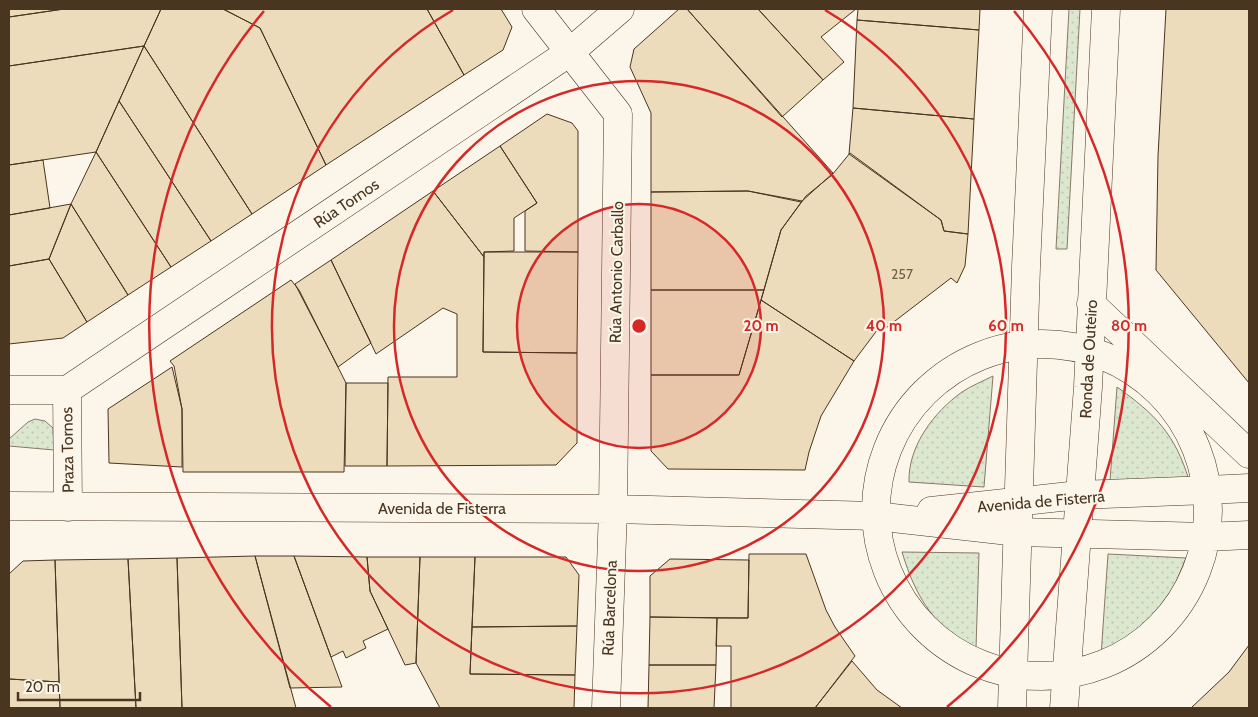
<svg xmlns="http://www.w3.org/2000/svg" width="1258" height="717" font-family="Cabin,sans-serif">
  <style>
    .park { fill: url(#park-dots); stroke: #887966 }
    .building { fill: #ecdcbc; stroke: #4a3520 }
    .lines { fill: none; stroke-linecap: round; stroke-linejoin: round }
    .minor-casing { stroke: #4a3520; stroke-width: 29 }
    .major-casing { stroke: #4a3520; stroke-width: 29 }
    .minor { stroke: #fbf6e9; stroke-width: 28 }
    .major { stroke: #fbf6e9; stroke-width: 28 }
    .ring { fill: none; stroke: #d62828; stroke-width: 2.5 }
    .labels { text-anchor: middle; stroke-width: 4; stroke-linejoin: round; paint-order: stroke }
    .number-label { font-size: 14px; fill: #725f47 }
    .street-label { font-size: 16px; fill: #4a3520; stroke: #fbf6e9 }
    .centre { fill: #d62828; stroke: #fbf6e9; stroke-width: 2.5 }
    .ring-label { font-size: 15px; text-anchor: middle; font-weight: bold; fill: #d62828; stroke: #fbf6e9; stroke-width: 4; stroke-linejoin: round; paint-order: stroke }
  </style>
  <defs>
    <pattern id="park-dots" width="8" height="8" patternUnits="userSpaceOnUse" patternTransform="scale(1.25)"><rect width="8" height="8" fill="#dce7d0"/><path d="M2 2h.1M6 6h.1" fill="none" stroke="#bec7b2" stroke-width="1.8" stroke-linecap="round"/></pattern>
  </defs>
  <rect width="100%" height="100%" fill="#fbf6e9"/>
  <path class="park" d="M1069,9H1080L1067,249H1056Z
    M993,376L984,487L909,482C908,446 934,412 962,392C971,386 983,381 993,376Z
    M1117,387C1155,414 1175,434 1189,480L1110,481Z
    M35,419L45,421L53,428L54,450L9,446V439L28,422Z
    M902,552L979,553L976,648C967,643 956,639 949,632C924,611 911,582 902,552Z
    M1108,554L1186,558C1181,570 1176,583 1170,594C1154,620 1126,639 1101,656Z"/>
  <path class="building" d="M9,9H64L9,17Z
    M64,9H161L144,46L9,66V17Z
    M161,9H223L260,28L326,165L252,214L144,46Z
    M223,9H427L464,75L326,165L260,28Z
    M427,9H501L512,27L503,50L464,75Z
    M679,9H687L833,173L801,202L748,191L651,192V113L630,67L634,49Z
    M687,9H758L823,80L782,117Z
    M758,9H856L821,37L844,62L823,80Z
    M858,9H980L979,30L857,20Z
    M1166,9H1249V383L1156,270L1158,156Z
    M857,20L979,30L974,119L853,108Z
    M144,46L252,214L211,241L119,101Z
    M144,46L96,152L9,165V66Z
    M119,101L211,241L171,267L96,152Z
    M853,108L974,119L968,234L944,231L941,220L849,154Z
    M547,114L572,123L578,131V252L525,251V211L537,203L500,146Z
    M500,146L537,203L514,218V251L484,252V257L433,191Z
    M96,152L171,267L128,295L71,204Z
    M850,153L941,220L944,231L968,234L965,266L957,283L951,278L882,331L878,329L854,361L761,300L781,230L806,196L832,175Z
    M43,160L50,208L9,215V165Z
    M433,191L484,257L483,352L577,353V443L556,465L387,466L388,377H457V314L443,308L376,354L331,260Z
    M748,191L802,201L781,230L764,290H651V192Z
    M71,204L49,259L9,266V215Z
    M71,204L128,295L87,322L49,259Z
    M484,252H578L577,353L483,352Z
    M49,259L87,322L63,338L9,344V266Z
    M331,260L371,343L338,367L295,284Z
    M291,280L299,290L346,383L344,472H183L182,409L174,366L170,361Z
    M651,290H764L739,375H651Z
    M761,300L854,361L821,416L809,452L805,470L668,469L651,451V375H739Z
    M172,367L182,409V467L109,463L108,409Z
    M346,383H388L387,466H345Z
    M749,554H806L826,610L835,627L855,656L815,708H731V646H716L717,618H748Z
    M255,556H294L342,687L290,688Z
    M255,556L296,708H182L177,558Z
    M294,556L367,557L370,591L388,629L363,641L366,648L346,658L343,651L331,657Z
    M367,557H420L416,663L405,665L370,591Z
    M420,557H475L470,674L575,675L574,708H440L416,663Z
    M475,557H566L579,575L577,626L472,627Z
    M177,558L182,708H136L128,559Z
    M128,559L136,708H60L55,560Z
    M670,559L749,560L748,618L650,617V576Z
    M55,560L59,682L9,679V574L23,561Z
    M650,617L717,618L716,665H649Z
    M577,626L575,675L470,674L472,627Z
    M1249,645V708H1191L1229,672Z
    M852,661L877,690L902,708H815Z
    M649,665H716L714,708H648Z
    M9,679L59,682L60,708H9Z"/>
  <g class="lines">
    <g class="minor-casing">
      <path id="minor" d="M536,9L618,114L613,509L606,708
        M9,390H67L68,507
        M67,390L570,52L620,9
        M9,506L613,509L875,516L1018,532L1206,537
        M931,511L1079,495L1208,490"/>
    </g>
    <g class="major-casing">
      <path id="major" d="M1091,304L1249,454
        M876 510a166 166 0 1 1 332 0a166 166 0 1 1-332 0Z
        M1208,490L1249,488
        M1206,537L1249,535
        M1012,708L1026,267L1038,9
        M1064,708L1088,387L1106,9"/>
    </g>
    <use href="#minor" class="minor"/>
    <use href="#major" class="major"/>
  </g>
  <circle cx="639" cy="326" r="122" fill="#d62828" fill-opacity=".12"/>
  <g class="ring">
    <circle cx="639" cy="326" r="122"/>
    <circle cx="639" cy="326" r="245"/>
    <path d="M825 10A367 367 0 1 1 453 10"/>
    <path d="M331 707A490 490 0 0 1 264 11M1014 11A490 490 0 0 1 947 707"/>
  </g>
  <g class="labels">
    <g class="number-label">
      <text x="902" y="279">257</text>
    </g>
    <g class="street-label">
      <text transform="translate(346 203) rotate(-34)" y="6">Rúa Tornos</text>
      <text transform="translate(616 272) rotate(-89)" y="6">Rúa Antonio Carballo</text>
      <text transform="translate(1088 359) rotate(-87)" y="6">Ronda de Outeiro</text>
      <text transform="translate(67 450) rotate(-91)" y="6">Praza Tornos</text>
      <text transform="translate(1041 501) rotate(-5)" y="6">Avenida de Fisterra</text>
      <text x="442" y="514">Avenida de Fisterra</text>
      <text transform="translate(609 608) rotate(-88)" y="6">Rúa Barcelona</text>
    </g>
  </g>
  <circle cx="639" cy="326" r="8" class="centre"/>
  <g class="ring-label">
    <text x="761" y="331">20 m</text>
    <text x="884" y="331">40 m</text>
    <text x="1006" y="331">60 m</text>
    <text x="1129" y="331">80 m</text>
  </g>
  <rect width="1258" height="717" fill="none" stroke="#4a3520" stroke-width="20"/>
  <path d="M18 692v8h122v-8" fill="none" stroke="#4a3520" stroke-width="2.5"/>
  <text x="25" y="692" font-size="15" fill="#4a3520" stroke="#fbf6e9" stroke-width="4" paint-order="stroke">20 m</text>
</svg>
